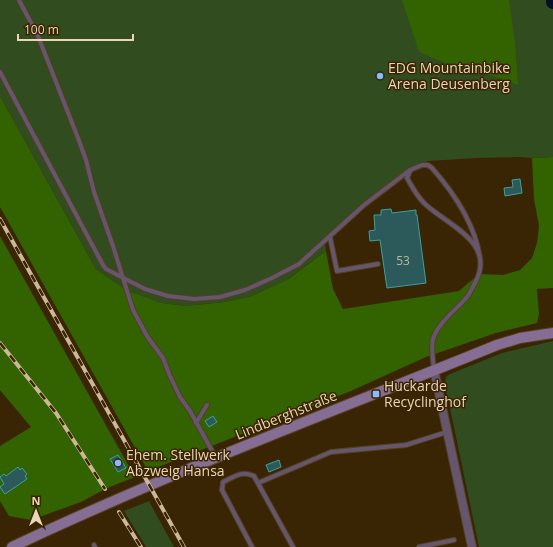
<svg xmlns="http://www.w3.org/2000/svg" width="553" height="547" font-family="'Open Sans',sans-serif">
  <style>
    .green { fill: #314c1e }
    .forest { fill: #336201 }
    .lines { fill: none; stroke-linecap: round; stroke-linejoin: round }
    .river { stroke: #021127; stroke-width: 14 }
    .building { fill: #2c5a5a; stroke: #3ba1a0 }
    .service-casing { stroke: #554020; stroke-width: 6 }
    .minor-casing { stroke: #554020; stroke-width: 10 }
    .secondary-casing { stroke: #554020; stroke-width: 12 }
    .service { stroke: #65556d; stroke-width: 4 }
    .minor { stroke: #65556d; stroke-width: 8 }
    .secondary { stroke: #866d93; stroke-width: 10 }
    .rail-casing { stroke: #cdb799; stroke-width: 4 }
    .rail { stroke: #392403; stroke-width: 2.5; stroke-dasharray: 8; stroke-linecap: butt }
    .poi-dot { fill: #87bbfb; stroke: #392403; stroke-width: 1.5 }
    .labels { text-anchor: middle; stroke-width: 3; stroke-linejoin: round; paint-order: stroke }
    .number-label { font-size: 12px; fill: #bbb6a0 }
    .poi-label { font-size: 14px; fill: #ebd5b7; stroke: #392403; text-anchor: start }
    .street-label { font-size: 14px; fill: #ebd5b7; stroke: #392403 }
  </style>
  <rect width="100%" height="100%" fill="#392403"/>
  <path class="green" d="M0,0H553V157L532,158L521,157L477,158L428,161L410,170L377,196L325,242L326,251L286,280L252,296L224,302L186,306L162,303L126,290L96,269L0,96Z
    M553,341V547H479L445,384L446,377L450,374L502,353Z
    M149,501L174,547H146L124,511Z"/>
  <path class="forest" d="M402,0H509L515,42L518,85L470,68L450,65L419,52Z
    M0,96L96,269L126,290L162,303L186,306L224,302L252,296L288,279L326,251L333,289L343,309L459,291L479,274L503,275L520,270L532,258L537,243L539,226L534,199L532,158L553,157V288L537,289L539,314L537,323L496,333L426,357L351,391L148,471L0,207Z
    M0,236L135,477L107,488L81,502L31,520L9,516L0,501V446L31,427L0,390Z"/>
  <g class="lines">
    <path class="river" d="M553,0V2"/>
  </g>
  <path class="building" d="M520,179L522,193L505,196L504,188L513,187L512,180Z
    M391,209L392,213L416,210V215H417L426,283L387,288L380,240L370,241L369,231L375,230L374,215H381V210Z
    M213,416L217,422L209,427L205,421Z
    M118,455L126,468L118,472L110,459Z
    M279,460L281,467L269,472L266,465Z
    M18,467L20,470L22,468L27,474L25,476L27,479L5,494L0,487L4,484L0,477L4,474L6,476Z"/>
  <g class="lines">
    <g class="service-casing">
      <path id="service" d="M19,0L38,36L78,138L86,160L94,192L113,246L133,310L147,336L163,358L170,376L180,397L190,411L216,458
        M0,72L103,265L106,269L145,289L168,296L194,299L220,297L245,290L272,278L299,264L364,205L410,170L422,165H428L432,168C454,193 475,224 480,258
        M410,171L407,178C412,187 417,196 424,203C445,224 496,241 476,281C473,286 471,292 467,297C457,309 441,320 434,336C430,346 433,359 434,369
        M330,237L337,271L378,264
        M196,423L207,405
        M258,483L331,452L406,445L447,432
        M94,545L95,547
        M252,547L222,490L223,482C234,477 242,470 254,476L293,547
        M419,547L454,540"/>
    </g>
    <g class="minor-casing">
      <path id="minor" d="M434,370L472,547"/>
    </g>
    <g class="secondary-casing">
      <path id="secondary" d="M12,547C170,472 335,411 497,345L520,338L553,333"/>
    </g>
    <use href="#service" class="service"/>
    <use href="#minor" class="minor"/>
    <use href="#secondary" class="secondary"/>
    <g class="rail-casing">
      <path id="rail" d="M0,219L184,547
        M0,343L56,413L105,489
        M119,512L141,547"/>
    </g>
    <use href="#rail" class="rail"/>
  </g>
  <g class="poi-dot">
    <circle cx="380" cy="76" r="4"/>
    <rect x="372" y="390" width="8" height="8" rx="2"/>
    <circle cx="118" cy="463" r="4"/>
  </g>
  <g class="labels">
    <g class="number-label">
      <text x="403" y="265">53</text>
    </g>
    <g class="poi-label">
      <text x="388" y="73">EDG Mountainbike<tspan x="388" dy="16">Arena Deusenberg</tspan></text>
      <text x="384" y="391">Huckarde<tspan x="384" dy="16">Recyclinghof</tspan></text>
      <text x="126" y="460">Ehem. Stellwerk<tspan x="126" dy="16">Abzweig Hansa</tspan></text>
    </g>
    <g class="street-label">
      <text transform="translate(286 415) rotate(-22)" y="5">Lindberghstraße</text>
    </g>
  </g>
  <g transform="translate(36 511)" stroke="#392403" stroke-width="3" paint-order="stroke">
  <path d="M0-3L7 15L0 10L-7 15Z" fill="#ebd5b7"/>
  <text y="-6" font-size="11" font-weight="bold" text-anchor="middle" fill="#ebd5b7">N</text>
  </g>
  <path d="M18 34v6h115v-6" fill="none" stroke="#ebd5b7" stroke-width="2"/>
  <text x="24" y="34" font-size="12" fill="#ebd5b7" stroke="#392403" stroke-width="3" paint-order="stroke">100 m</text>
</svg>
